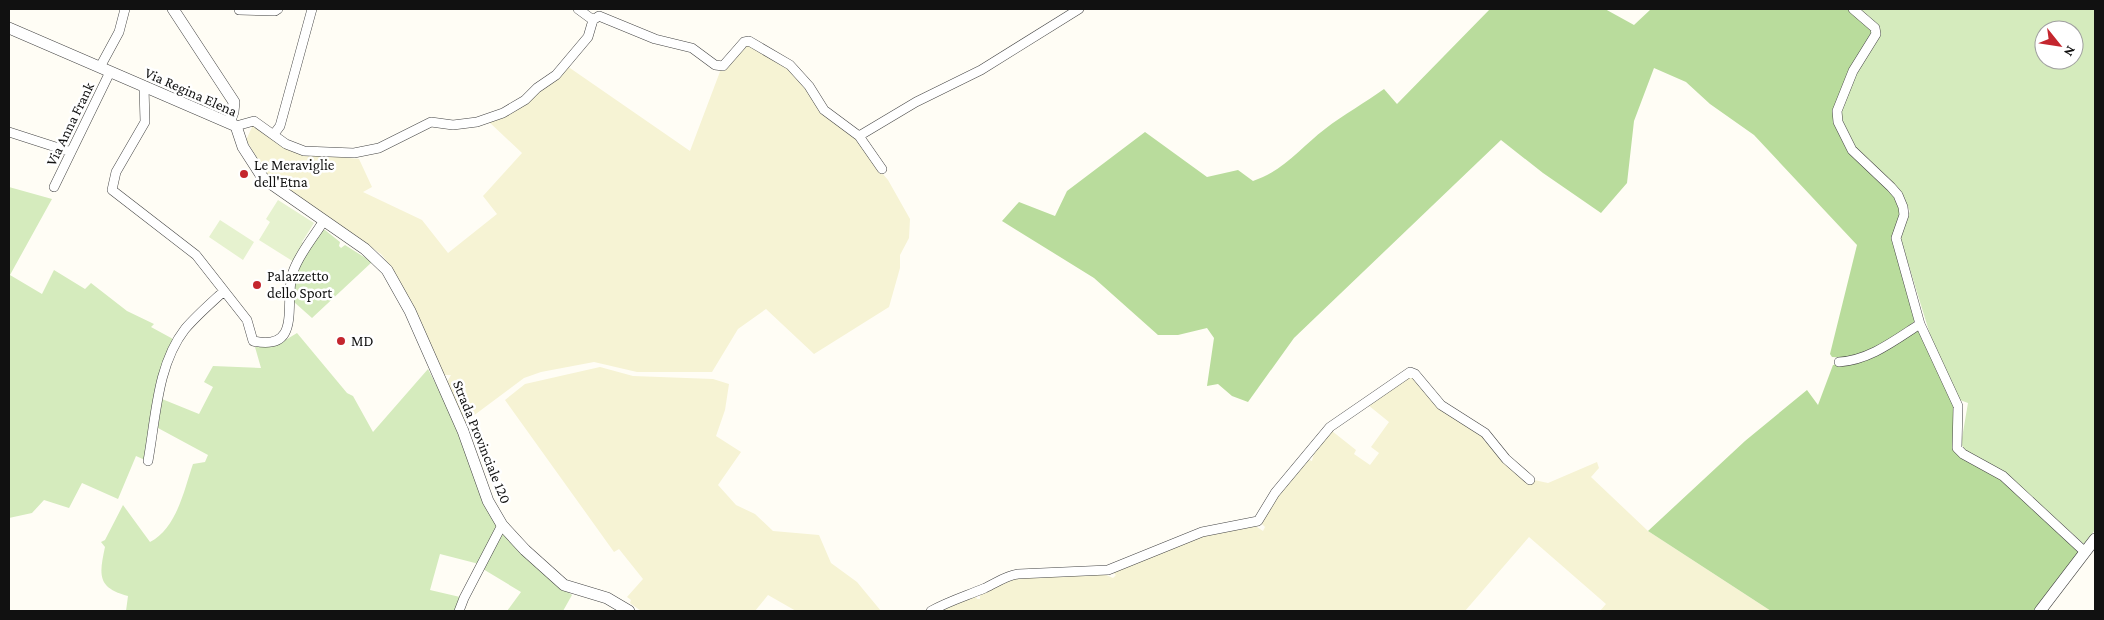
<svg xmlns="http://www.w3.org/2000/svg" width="2104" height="620" font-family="'Crimson Pro',serif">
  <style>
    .farmland { fill: #f6f3d4 }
    .green { fill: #d5ebbd; fill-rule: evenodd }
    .forest { fill: #b9dc9c }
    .pitch { fill: #e6f2cf }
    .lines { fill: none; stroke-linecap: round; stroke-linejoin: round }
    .minor-casing { stroke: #444; stroke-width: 10 }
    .tertiary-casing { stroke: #444; stroke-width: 12 }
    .minor { stroke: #fff; stroke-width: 9 }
    .tertiary { stroke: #fff; stroke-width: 11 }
    .poi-dot { fill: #c4262e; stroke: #fff; stroke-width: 2 }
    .labels { text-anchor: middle; stroke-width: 5; stroke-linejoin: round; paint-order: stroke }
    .street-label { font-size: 15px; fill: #111; stroke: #fff }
    .poi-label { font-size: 15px; fill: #111; stroke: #fff; text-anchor: start }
  </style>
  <rect width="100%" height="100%" fill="#fffdf5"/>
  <path class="farmland" d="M746,44L788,67L857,140L865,153L888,180L910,219L909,238L900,255V268L889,307L814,354L766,309L738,329L712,372H637L594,362L541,372L524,378L465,422L447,382L451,375H443L392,268L381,254L269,177L246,140L253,125L309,154L359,159L372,187L363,192L422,220L448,253L497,214L483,196L522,153L488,121L567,66L690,151L721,69Z
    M600,367L633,376L713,379L729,384L725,410L716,436L741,452L718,485L736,505L755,514L773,531L819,535L831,563L857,582L881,611H796L768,595L755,611H641L630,603L631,600L627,597L643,579L619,549L614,552L505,400L525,384Z
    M1409,376L1414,377L1486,439L1484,441L1493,447L1512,470L1532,484L1534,480L1548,483L1597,462L1599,468L1591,477L1648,531L1771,611H1600L1606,604L1529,537L1465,611H935L975,595L977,599H980V594L1007,579L1018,577L1104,574L1113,578L1116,575L1112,572L1195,537L1254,525L1263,531L1265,527L1261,523L1274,501L1307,459L1312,461L1314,453L1332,431L1356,450L1354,454L1370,465L1379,453L1371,447L1389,422L1368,405Z"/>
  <path class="green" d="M1859,9H2095V530L2084,544L2006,473L1966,451L1961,444L1968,403L1960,400L1932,341L1901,240V234L1910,211C1905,203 1902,194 1896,187C1874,164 1843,146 1840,111ZM2044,30H2074V60H2044Z
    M9,187L52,199L10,275L42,294L54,270L85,289L91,283L127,311L154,324L151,327L173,339C155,377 151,419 145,460L136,456L118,499L82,483L69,508L44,500L32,513L9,518Z
    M321,230H325L340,242L339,246L341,248L345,245L372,262L312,318L294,302L295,272Z
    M297,333L347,393L353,396L373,432L428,369C439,391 452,412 460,435C473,467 479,498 498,527L479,564L440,554L430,590L460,597L455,611H126L128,596C97,588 99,575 105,547L101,542L105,540L123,505L150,542C177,528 184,490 193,464L205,462L208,455L158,428L162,399L199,414L213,387L204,382L213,366L261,368L255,347L279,344Z
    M502,531L540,571L572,595L563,611H507L521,592L483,569Z"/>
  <path class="forest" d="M1490,9H1605L1634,25L1651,9H1850L1871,27L1872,34L1833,116L1846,145L1896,197L1901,213L1892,236L1915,317V321C1890,339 1864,361 1832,357L1830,354L1857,245L1754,135L1710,104L1686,82L1654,68L1634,121L1627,183L1601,213L1543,173L1501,140L1294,338L1248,402L1232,396L1218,384L1207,386L1214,338L1207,328L1178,335H1158L1094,278L1002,221L1019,202L1055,216L1067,191L1145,132L1207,177L1238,170L1253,181C1284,171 1301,147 1325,129C1344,114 1365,103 1384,89L1397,104Z
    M1916,330L1920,332C1930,357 1948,380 1954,407C1957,421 1952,434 1954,449L2001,478L2079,551L2033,611H1771L1648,531L1745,441L1807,390L1818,405L1833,365C1869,362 1887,350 1916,330Z"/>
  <path class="pitch" d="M278,200L314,223L302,242L305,245L294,262L259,240L270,222L266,219Z
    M220,220L254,242L243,260L209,237Z"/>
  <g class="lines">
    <g class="minor-casing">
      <path id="minor" d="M578,9L593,20
        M1853,9L1875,28L1876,34L1853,71L1837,111L1838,122L1852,150L1891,187L1898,195L1903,207L1904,215L1896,238L1920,324L1958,406L1957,448L1963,454L2003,476L2085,552
        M239,10L275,11L278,9
        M100,67L119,32L125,9
        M144,87L145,122L116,172L112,190L196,255L247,320L253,341C304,352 283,301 293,272C299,254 313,238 323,222
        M236,126L254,121L286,144L304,151L354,153L379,148L431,122L453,125L477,122L503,113L525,100L537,88L556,75L588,37L593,20L599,16L655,39L692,48L715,65L723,66L744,42L749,41L790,65L809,86L824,110L859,136L882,169
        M9,132L71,152
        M274,134L280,126L312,9
        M859,136L916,102L981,70L1079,9
        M54,187L110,72
        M1839,362C1870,360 1895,340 1920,324
        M148,461C156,417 157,365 185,329C197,315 211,303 224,291
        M459,611L464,598L502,525
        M931,611C949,601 966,596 985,588C996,583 1005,576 1018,574L1108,570L1202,532L1258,521L1275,493L1330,427L1410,372L1415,374L1441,405L1485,433L1506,459L1530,480"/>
    </g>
    <g class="tertiary-casing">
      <path id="tertiary" d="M173,9L234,102L233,112L229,123
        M9,28L236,126L243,147L263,178L365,249L387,270L410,311L463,431L488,501L502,525L525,550L564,585L607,598L629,611
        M2040,611L2095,539"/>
    </g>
    <use href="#minor" class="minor"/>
    <use href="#tertiary" class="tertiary"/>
  </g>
  <g class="poi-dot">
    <circle cx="244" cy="174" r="5"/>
    <circle cx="257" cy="285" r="5"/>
    <circle cx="341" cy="341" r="5"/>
  </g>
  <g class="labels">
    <g class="street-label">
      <text transform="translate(191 92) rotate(24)" y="5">Via Regina Elena</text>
      <text transform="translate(70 124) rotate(-64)" y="5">Via Anna Frank</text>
      <text transform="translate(482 442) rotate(68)" y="5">Strada Provinciale 120</text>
    </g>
    <g class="poi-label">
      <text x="254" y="170">Le Meraviglie<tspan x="254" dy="17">dell'Etna</tspan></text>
      <text x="267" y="281">Palazzetto<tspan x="267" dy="17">dello Sport</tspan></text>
      <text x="351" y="346">MD</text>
    </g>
  </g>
  <rect width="2104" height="620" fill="none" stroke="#111111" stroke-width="20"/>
  <g transform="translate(2059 45) rotate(120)"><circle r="24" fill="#ffffff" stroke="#a0a0a0"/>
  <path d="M0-4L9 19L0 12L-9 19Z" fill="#c4262e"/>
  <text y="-8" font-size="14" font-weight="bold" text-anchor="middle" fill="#111111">N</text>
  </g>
</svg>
